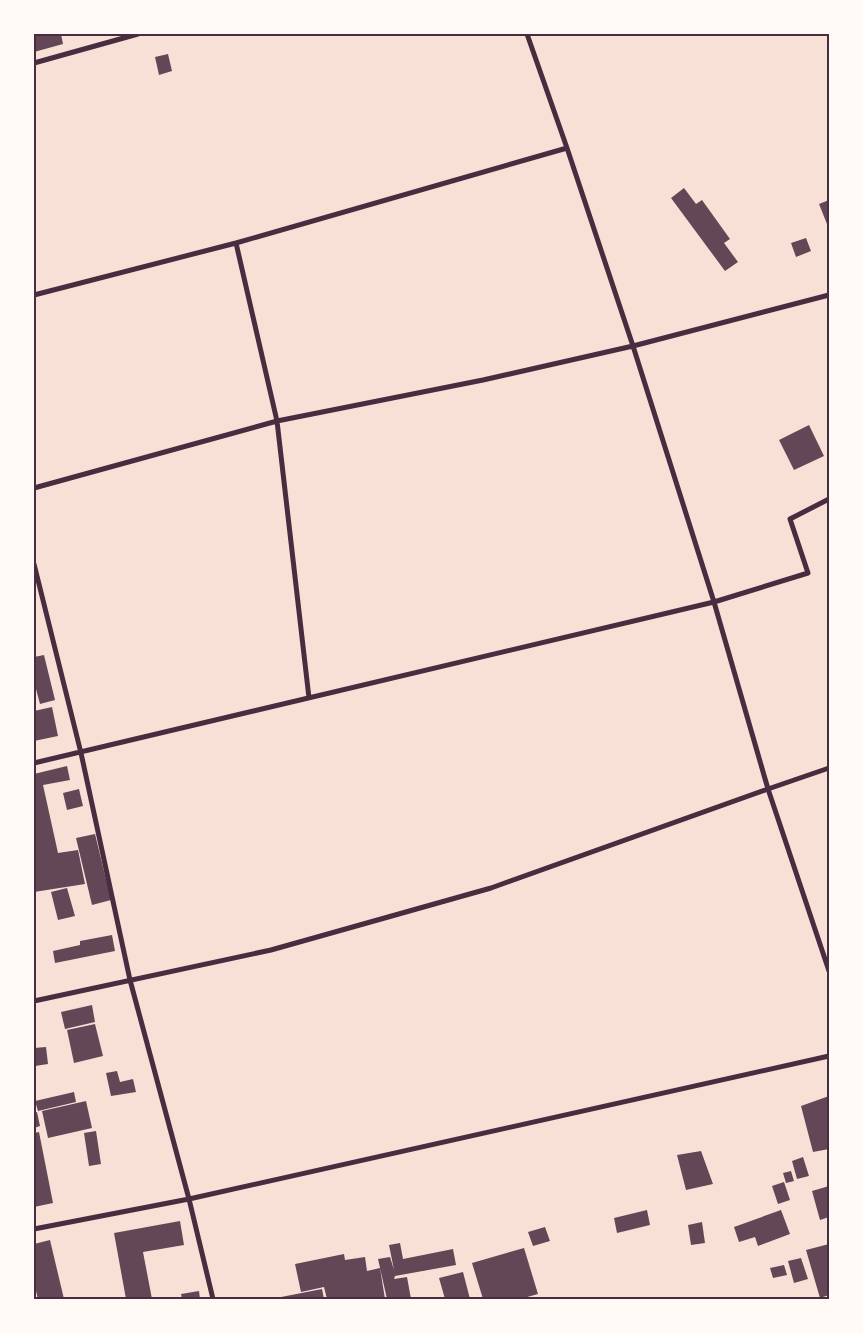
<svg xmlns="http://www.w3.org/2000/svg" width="863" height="1333" font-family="'Open Sans',sans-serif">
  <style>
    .building { fill: #644757 }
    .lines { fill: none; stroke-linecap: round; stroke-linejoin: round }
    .minor { stroke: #4a2c40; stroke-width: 5 }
    .neatline { fill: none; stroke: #4a2c40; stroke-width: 2 }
  </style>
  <rect width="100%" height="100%" fill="#f7e1d7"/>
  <path class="building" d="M34,34H61L63,44L34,52Z
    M168,54L172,71L159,75L155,57Z
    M684,188L696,204L702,200L730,239L724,243L738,262L725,271L671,198Z
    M829,200V229L819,204Z
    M806,238L811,251L796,257L791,243Z
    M809,425L824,456L794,470L779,440Z
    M44,655L55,700L40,704L36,689L34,690V657Z
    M52,707L58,736L34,741V711Z
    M67,766L70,780L43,785L58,853L78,850L85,884L34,892V774Z
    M79,789L83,806L67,810L63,793Z
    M95,834L111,900L92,905L76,838Z
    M67,888L75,916L58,920L51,892Z
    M112,935L115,951L55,963L53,951L80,945V941Z
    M92,1005L95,1022L65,1029L61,1012Z
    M95,1024L103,1056L74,1063L67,1030Z
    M46,1047L48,1064L35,1066L36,1073H34V1048Z
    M117,1071L120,1082L133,1079L136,1092L111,1096L106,1073Z
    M74,1092L76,1102L38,1111L35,1101Z
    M829,1096V1149L813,1152L801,1106Z
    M86,1101L92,1128L48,1138L42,1111Z
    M37,1112L40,1126L34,1128V1113Z
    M96,1131L101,1164L89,1166L84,1133Z
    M39,1132L53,1203L34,1207V1133Z
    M701,1151L713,1184L686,1190L677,1155Z
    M803,1157L809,1176L797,1179L792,1161Z
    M791,1171L794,1181L786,1183L783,1173Z
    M784,1182L790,1200L778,1204L772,1186Z
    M829,1186V1217L820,1220L812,1191Z
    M647,1210L650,1225L617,1233L614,1218Z
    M781,1210L790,1234L758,1246L755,1237L739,1242L734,1227Z
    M180,1221L184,1245L143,1252L152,1299H126L114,1233Z
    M702,1222L705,1243L691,1245L688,1225Z
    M545,1227L550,1241L533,1246L528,1232Z
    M50,1240L64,1299H38L34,1283V1244Z
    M400,1243L403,1259L453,1249L456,1265L395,1276L394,1279L407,1277L411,1299H387L378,1259L390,1257L394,1270L389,1245Z
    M829,1244V1295L820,1298L806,1250Z
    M524,1248L538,1294L520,1299H483L472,1263Z
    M344,1254L345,1260L365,1257L367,1271L380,1268L385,1299H327L324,1287L301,1292L295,1264Z
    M801,1258L808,1279L794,1283L788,1261Z
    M784,1265L787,1275L773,1278L770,1268Z
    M463,1272L470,1299H445L439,1278Z
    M322,1289L324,1299H276V1298Z
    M199,1291L200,1299H182L181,1294Z"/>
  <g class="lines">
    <path class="minor" d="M527,34L567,148L633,346L714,602L768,789L829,971
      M34,63L138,34
      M236,243L277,421L309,698
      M34,295L236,243L567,148
      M34,488L277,421L483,380L633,346L829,295
      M34,564L81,753L130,980L189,1199L213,1299
      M34,763L714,602L808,573L790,519L829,499
      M34,1001L271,950L491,888L768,789L829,768
      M34,1229L189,1199L829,1056"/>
  </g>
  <rect width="863" height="1333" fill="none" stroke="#fffaf5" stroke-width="70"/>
  <rect x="35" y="35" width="793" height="1263" class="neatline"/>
</svg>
